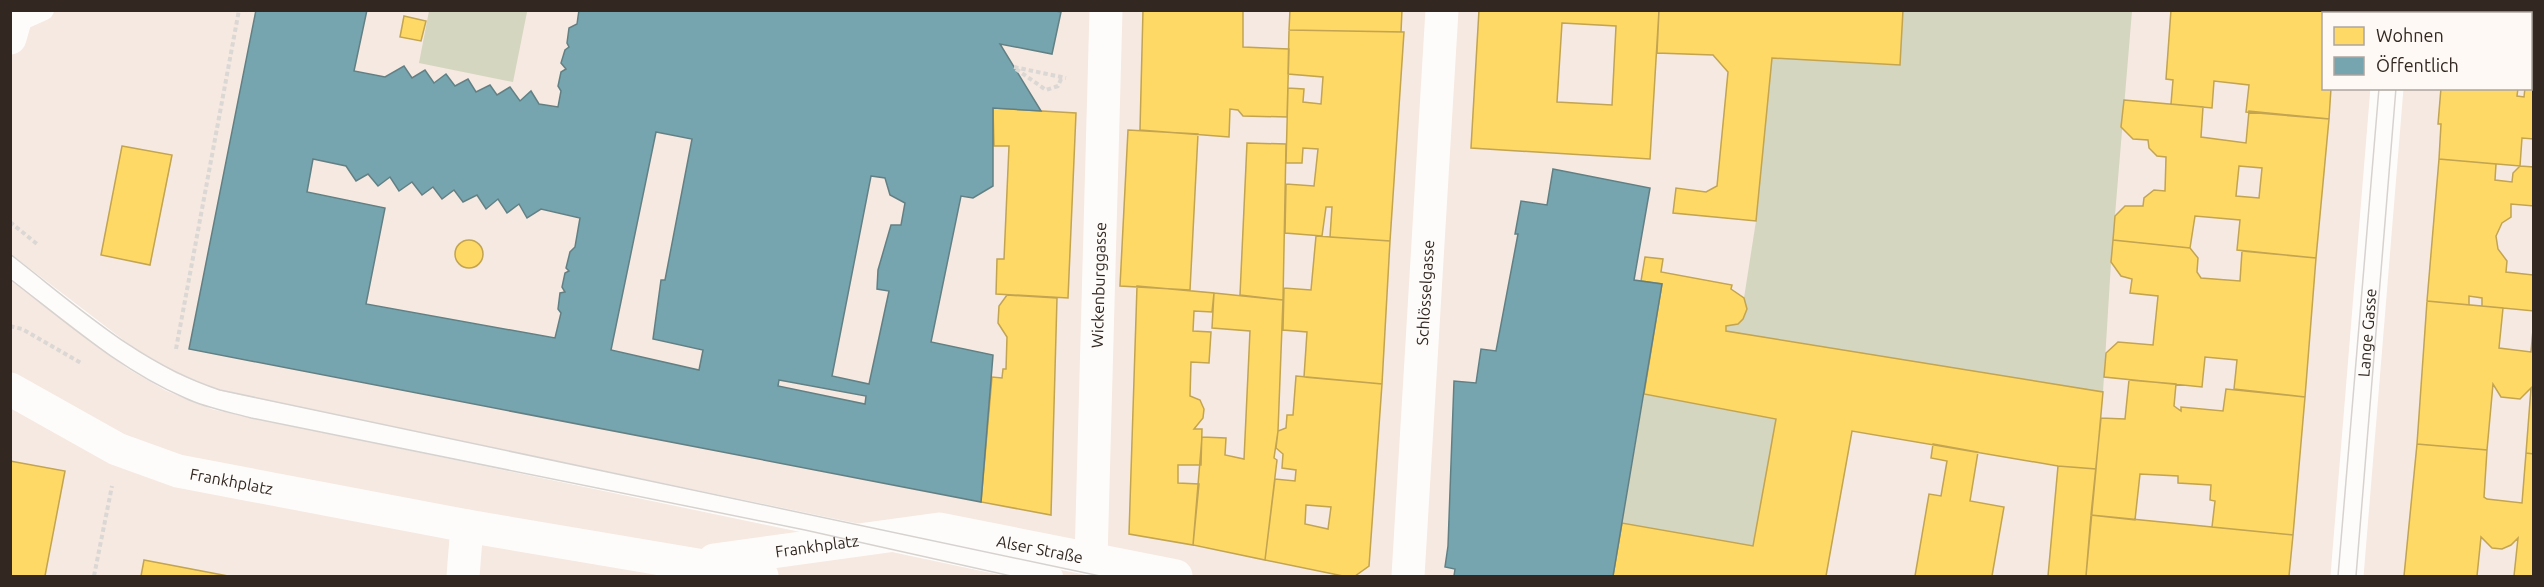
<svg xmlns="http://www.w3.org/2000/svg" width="2544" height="587" font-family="Ubuntu,sans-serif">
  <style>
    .green { fill: #d4d6bf }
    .homes { fill: #ffd966; stroke: #c2a451; stroke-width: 1.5; fill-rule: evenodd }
    .public { fill: #76a5af; stroke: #628084; stroke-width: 1.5; fill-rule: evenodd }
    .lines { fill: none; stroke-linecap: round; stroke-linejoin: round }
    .path { stroke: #dbd7d4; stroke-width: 4; stroke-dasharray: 4.5 3; stroke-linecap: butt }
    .service { stroke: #fefcfa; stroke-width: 20 }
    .minor { stroke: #fefcfa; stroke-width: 33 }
    .tertiary { stroke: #fefcfa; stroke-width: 33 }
    .tram { stroke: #d6d2d0; stroke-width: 1.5 }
    .labels { text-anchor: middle; stroke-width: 6; stroke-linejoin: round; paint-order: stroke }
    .street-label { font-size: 16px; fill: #322821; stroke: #fff9f5 }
  </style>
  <rect width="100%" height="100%" fill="#f6e9e1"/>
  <path class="green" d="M519,11L527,12L513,82L419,63L429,11Z
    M1903,11H2132L2111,263L2103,392L1726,331V326C1743,326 1750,313 1744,298L1756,221L1772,58L1900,65Z
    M1644,394L1776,419L1753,546L1622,523Z"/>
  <path class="homes" d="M1143,10H1243V47L1289,49L1287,117L1243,116L1238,110L1230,109L1229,137L1140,130Z
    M1290,10H1402L1401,32L1289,30Z
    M1479,10H1659L1650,159L1471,148ZM1562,23L1616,26L1612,105L1557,102Z
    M1659,10H1903L1900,65L1772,58L1756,221L1673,213L1676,188L1706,192L1717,186L1728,72L1713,55L1657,53Z
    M2171,10H2338V14H2324V88H2331L2329,119L2246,112L2249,85L2214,81L2212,108L2171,104L2173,80L2166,79Z
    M2474,10H2534V28H2530V14H2490Z
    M404,16L426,21L421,41L400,37Z
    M1289,30L1404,32L1390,241L1330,237L1332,207H1326L1322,236L1285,233L1286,184L1314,186L1318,149L1303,148L1302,163H1286L1288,88L1304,89L1303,102L1321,104L1323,77L1288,74Z
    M2534,76V139L2522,138L2520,166L2439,159L2441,124H2438L2441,88H2518L2517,96L2524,97L2525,88H2530V79Z
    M2124,100L2203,107L2201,137L2246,143L2249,111L2329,119L2316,258L2237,250L2240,220L2195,216L2190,248L2113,240L2115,216L2125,206H2143L2144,198L2154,190L2165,191L2166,157L2157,156L2149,148L2148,140L2133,139L2121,127ZM2239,166L2262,168L2259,198L2236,196Z
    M993,108L1076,113L1068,298L996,294L997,259H1004L1009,146H994Z
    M1128,130L1198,134L1190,290L1120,286Z
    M1247,143L1286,144L1283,300L1240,295Z
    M122,146L172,155L150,265L101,255Z
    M2439,159L2496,164L2495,180L2512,182L2513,173L2520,166L2534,167V206L2511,204V217L2502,223L2496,236L2498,249L2507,261L2506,272L2533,275L2534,268V311L2482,306V298L2469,296V305L2427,301Z
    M1316,236L1390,241L1382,384L1304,377L1307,332L1283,330L1284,288L1311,290Z
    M2113,240L2190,248L2198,258L2197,272L2201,278L2240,281L2242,251L2316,258L2305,397L2234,389L2237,360L2205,357L2202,387L2104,377L2106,353L2118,342L2153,345L2158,296L2130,293L2132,279L2121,276L2111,262Z
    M455 254a14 14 0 1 1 28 0a14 14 0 1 1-28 0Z
    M1645,257L1663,259L1661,272L1732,285L1731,289L1744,298L1747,309L1743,319L1738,324L1726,326V331L2103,392L2096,469L2058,466L1852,431L1826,576H1613L1622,523L1753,546L1776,419L1644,394L1662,284L1641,281Z
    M1137,286L1214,293L1212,312L1194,311L1193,331L1211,332L1209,363L1191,362L1190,396L1200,400L1204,409L1203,418L1194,429H1202L1201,465H1178V483L1199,484L1193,545L1129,534Z
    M1214,293L1283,300L1278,431L1274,458L1277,460L1265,560L1193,545L1202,437L1226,438L1225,455L1244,459L1250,331L1212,328Z
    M1007,295L1057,298L1051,515L981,502L992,377L1002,378L1003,369H1006L1007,337L998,323L999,306Z
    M2427,301L2503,308L2499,348L2531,352L2534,318V454L2526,453L2531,388L2520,399L2501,397L2493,384L2487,450L2417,444Z
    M1296,376L1382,384L1369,566L1355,576H1343L1265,560L1275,479L1295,481L1296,470L1282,468L1283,454L1276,448L1278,431L1286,428L1287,415H1293ZM1306,505L1331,507L1328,529L1305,524Z
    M2129,380L2176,384L2174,406L2181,411V407L2223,411L2226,389L2305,397L2293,535L2212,527L2215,501L2210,500L2211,485L2178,483V476L2140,474L2135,520L2091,515L2101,418L2125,419Z
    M1933,444L1978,452L1970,501L2004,507L1992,576H1915L1929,494L1941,496L1947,461L1931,458Z
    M2417,444L2487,450L2484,497L2487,499L2522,503L2526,453L2534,454V576H2514L2518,538L2511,545L2502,549L2492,548L2481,537L2477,576H2404Z
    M10,461L65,471L45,576H10Z
    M2058,466L2096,469L2086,576H2048Z
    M2091,515L2293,535L2289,576H2086Z
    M144,560L228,576H141Z"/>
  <path class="public" d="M256,10H367L354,71L385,77L404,66L412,78L425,70L434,83L446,74L455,86L468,79L476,92L490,85L497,95L510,87L520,101L531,91L539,104L558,107L561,91L558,86L561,72L566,69L561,63L565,50L569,47L567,43L569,28L577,24L579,10H1050L1061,12L1052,54L1000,44L1041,111L993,108V186L973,198L961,196L931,342L993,355L981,502L189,349ZM656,132L692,139L665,280H661L653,339L703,350L699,370L611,350ZM313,159L346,166L356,181L368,174L378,186L390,177L399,191L412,182L422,195L433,187L442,199L454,190L463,202L477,195L486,209L498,199L507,213L519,204L527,218L541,209L580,218L575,247L570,252L566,268L569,271L565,273L562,287L565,292L560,293L558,309L561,313L555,338L366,304L385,208L307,192ZM871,176L885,178L890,195L905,203L901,225H891L878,270L877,289L889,291L869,384L832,376ZM779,380L866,396L865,404L778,386Z
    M1553,169L1650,188L1634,280L1662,284L1613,576H1454L1455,569L1445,567L1448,546L1454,381L1476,383L1481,349L1496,351L1518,234H1515L1521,201L1547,205Z"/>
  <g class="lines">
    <path class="path" d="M1014,67L1066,78
      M1016,69L1046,90L1058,86L1062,77
      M10,222L37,244
      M10,326L22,329L81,363
      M176,349L239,10
      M94,576L112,486"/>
    <path class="service" d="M15,23L44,10
      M10,266L133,360L171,382L216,400L859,534
      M893,542L1053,576"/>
    <g class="minor">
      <path d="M2392,14L2393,10"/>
      <path d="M10,38L18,10"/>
      <path id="s1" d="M1091,559L1106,10"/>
      <path id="s2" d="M1408,576L1442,10"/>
      <path id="s3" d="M2347,576L2387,88"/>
    </g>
    <g class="tertiary">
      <path id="s4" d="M10,389L117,449L178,471L467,526L762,576"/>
      <path id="s5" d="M714,560L939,529L1176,576"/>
      <path d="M463,576L467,526"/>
    </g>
    <path class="tram" d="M2385,14V10
      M2402,14V10
      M10,254C76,305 139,364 220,390L1100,576
      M10,279C66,322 120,370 185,398C206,408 229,412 251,418L805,530L1011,576
      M2338,576L2379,88
      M2356,576L2396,88"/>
  </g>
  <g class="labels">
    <g class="street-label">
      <text dy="6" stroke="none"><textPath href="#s1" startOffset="274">Wickenburggasse</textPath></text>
      <text dy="6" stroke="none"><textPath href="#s2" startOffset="284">Schlösselgasse</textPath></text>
      <text dy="6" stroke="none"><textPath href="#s3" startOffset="244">Lange Gasse</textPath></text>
      <text dy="6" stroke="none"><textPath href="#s4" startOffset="242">Frankhplatz</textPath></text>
      <text dy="6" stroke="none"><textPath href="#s5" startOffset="104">Frankhplatz</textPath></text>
      <text dy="6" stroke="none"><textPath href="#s5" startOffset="330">Alser Straße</textPath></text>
    </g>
  </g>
  <rect width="2544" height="587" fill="none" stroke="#322821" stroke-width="24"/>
  <rect x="2322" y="12" width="210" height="78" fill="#fff9f5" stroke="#ada5a0" stroke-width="1.5"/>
  <rect x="2334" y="27" width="30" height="18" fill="#ffd966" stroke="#ada5a0" stroke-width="1.5"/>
  <text x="2376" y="42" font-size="18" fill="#322821">Wohnen</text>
  <rect x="2334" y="57" width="30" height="18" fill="#76a5af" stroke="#ada5a0" stroke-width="1.5"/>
  <text x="2376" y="72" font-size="18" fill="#322821">Öffentlich</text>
</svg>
